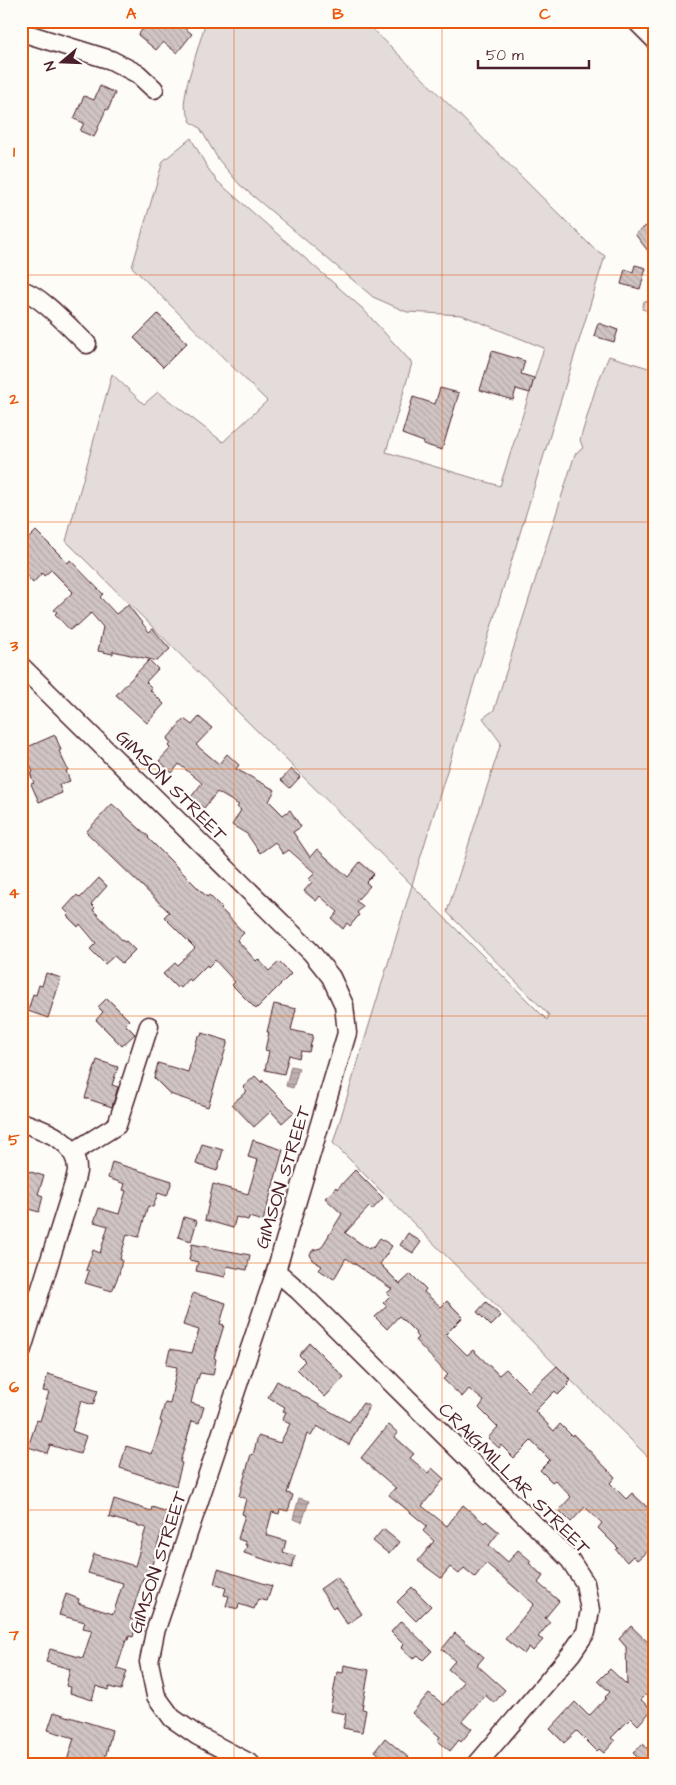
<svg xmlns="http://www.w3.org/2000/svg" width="676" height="1785" font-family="'Architects Daughter',sans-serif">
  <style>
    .grass { fill: #e3dcda; stroke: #967e82 }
    .water { fill: url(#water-rules); stroke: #91777b }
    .building { fill: url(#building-back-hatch); stroke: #4a1f2b }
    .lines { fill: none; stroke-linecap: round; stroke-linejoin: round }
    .minor-casing { stroke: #4a1f2b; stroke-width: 21 }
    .minor { stroke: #fdfcf7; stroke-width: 18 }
    .grid { fill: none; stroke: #e8590c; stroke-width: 1; stroke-opacity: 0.55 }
    .labels { text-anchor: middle; stroke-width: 4.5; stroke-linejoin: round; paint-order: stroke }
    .street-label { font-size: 19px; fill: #4a1f2b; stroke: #fdfcf7 }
    .neatline { fill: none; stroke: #e8590c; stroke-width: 2 }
    .grid-label { font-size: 16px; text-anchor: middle; font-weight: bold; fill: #e8590c }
  </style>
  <defs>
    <pattern id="water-rules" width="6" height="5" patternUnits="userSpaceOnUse" patternTransform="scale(1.25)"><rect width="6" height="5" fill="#c0b1b1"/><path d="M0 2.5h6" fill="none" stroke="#9e8f90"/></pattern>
    <pattern id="building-back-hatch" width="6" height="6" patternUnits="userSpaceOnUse" patternTransform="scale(1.25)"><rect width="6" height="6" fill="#d0c5c4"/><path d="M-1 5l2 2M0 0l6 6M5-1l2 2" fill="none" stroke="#b4a9a9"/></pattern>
  </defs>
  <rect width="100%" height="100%" fill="#fdfcf7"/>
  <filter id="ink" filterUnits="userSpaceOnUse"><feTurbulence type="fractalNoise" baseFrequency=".02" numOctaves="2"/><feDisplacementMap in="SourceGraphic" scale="10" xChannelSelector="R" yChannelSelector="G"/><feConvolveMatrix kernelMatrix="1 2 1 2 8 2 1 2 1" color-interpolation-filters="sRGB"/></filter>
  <g filter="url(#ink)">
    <path class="grass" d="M206,21H365L593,248L605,256L412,885L547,1020L549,1015L447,912L501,743L483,718L494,710L575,454L583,448L580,440L596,387L609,356L655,370V1464L333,1143L412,885L66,541L112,374L144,404L158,392L223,442L267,401L132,267L163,161L191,138L207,167L217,181L362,308L412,363L386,452L500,486L544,348L462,315L407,312L373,297L240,185L218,159L200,128L191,122L184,104L187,84Z
      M644,301L655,303V313L642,309Z"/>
    <path class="water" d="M291,1066L299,1068L293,1088L286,1086Z
      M299,1498L309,1501L302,1522L293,1519Z"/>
    <path class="building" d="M149,21H176L192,34L177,53L163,42L156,50L138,35Z
      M100,86L115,93L108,110L106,109L94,137L80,131L84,123L74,119L84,96L94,100Z
      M646,226L649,230L650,229L655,236V260L635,234Z
      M635,265L646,268L640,289L621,284L625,269L633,272Z
      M158,314L187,343L163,367L134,338Z
      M598,323L618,330L614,342L594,336Z
      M492,351L525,361L521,374L534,378L530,393L516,389L513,400L480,390Z
      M440,388L459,393L442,450L423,444L424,442L402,434L413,397L435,404Z
      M36,531L68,563L70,560L103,594L100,597L116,614L128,605L149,632L153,629L170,649L157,661L113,651V654L98,651L103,627L91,613L77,626L76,625L70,630L55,614L57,612L54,610L73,592L51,570L44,576L42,573L33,583L21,571V546Z
      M149,660L158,669L146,682L152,688L150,690L164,704L147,723L116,695Z
      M199,717L212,728L196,745L219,764L227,754L239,765L236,769L275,790L269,801L283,815L290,810L301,827L293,832L310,857L317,849L348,877L360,862L374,874L366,882L370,886L356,901L363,906L357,913L359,915L350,926L347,923L343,929L332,919L338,912L320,896L316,901L304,891L312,882L309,879L315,873L289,850L283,854L275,842L260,853L247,834L232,825L241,810L237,807L239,805L217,792L204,808L191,797L202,783L179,764L172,773L159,761L171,748L169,746L171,743L167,739L184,719L192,725Z
      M55,735L61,750L59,751L68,770L66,771L70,781L59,785L62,793L39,802L31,784L34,783L30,773L33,772L23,749Z
      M291,769L300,777L290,788L281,780Z
      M112,804L149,837L148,838L207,897L209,895L222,908L221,909L244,933L237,940L256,961L258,959L269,971L279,962L291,974L256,1009L232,985L235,982L215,960L208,967L207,965L191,981L189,979L181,988L179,986L177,988L163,974L175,963L177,965L195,948L164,917L169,912L86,832Z
      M99,878L107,886L91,904L95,908L93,910L124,942L126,941L135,950L122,963L114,956L105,964L90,949L96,943L80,924L78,927L67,916L69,914L64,909L77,895L80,898Z
      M46,973L61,978L48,1018L28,1011L33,994L36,995L39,985L42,986Z
      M107,998L129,1020L125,1024L135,1034L122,1046L96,1020L103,1012L98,1007Z
      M274,1004L296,1009L291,1030L313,1035L309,1052L301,1051L299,1058L289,1055L284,1074L265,1070L269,1051L265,1050L269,1032H267Z
      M202,1033L228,1041L208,1107L170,1094L154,1078L158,1063L188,1072L198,1036H201Z
      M97,1060L118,1067L112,1085L118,1087L112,1107L85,1098Z
      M255,1076L262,1083V1080L294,1112L282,1123L271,1111L254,1127L232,1104L247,1091L243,1087Z
      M253,1140L283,1150L263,1221L249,1217L248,1220L236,1217L233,1228L205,1220L213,1184L248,1194L258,1160L248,1157Z
      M202,1144L223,1150L217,1171L196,1164Z
      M112,1162L172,1181L167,1196L158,1193L153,1207L148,1206L139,1237L127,1234L120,1259L122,1260L119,1274L112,1291L85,1283L89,1271L86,1270L93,1250L100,1253L108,1226L94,1222L99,1208L119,1214L126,1191L123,1190L125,1184L108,1178Z
      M21,1169L44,1176L38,1194L43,1196L39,1212L21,1207Z
      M355,1170L383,1198L372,1210L369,1207L345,1233L369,1249L371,1246L373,1248L380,1238L392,1246L380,1264L400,1284L411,1274L426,1289L424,1292L441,1307L447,1301L463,1317L446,1334L467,1355L473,1350L499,1375L506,1369L529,1392L557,1366L571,1380L568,1383L569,1384L558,1395L555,1391L535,1411L554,1431L560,1424L572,1436L573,1434L615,1477L610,1483L626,1499L632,1493L647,1507L655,1499V1545L637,1560L633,1556L627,1562L616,1550L618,1548L598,1528L602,1523L585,1507L571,1522L559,1510L571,1497L555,1480L552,1482L540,1470L550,1460L531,1441L514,1458L501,1445L499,1448L488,1438L498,1427L479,1408L484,1401L469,1389L462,1397L443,1379L448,1375L415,1340L418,1338L415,1334L416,1333L399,1316L387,1329L375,1317L387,1306L383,1303L390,1296L387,1293L392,1289L346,1258L334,1279L319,1270L322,1266L312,1260L310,1254L313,1250L321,1248L342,1214L325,1198L336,1187L337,1189Z
      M184,1217L197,1221L191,1241L178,1237Z
      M408,1233L421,1242L413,1253L400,1245Z
      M192,1244L250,1255L247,1270L227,1266L225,1277L196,1271L198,1262L189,1260Z
      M193,1293L226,1303L220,1324L224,1325L214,1358L216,1359L213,1375L200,1373L198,1379L197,1378L191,1403L204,1407L199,1423L192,1421L180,1462L182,1463L176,1486L120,1468L126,1446L152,1454L162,1422L160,1421L165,1403L170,1404L177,1367L166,1365L170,1349L192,1353L199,1330L183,1325Z
      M486,1302L501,1316L491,1326L477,1312Z
      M310,1343L344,1377L325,1397L297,1369L305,1361L299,1355Z
      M48,1374L98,1390L93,1405L81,1401L72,1431L86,1436L80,1454L50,1445L47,1453L28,1447L37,1420L40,1421L49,1392L43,1391Z
      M277,1381L349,1422L363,1403L369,1406L349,1445L317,1426L311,1436L307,1434L287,1493L293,1495L288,1511L280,1509L279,1514L272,1512L266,1535L286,1541L283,1552L295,1556L292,1568L244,1553L247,1545H245L246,1542L238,1539L245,1515L242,1514L246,1499L239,1496L251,1454L253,1455L258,1436L280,1443L290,1424L282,1420L286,1412L283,1411L285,1407L268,1397Z
      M389,1425L398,1433L395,1437L414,1454L410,1458L428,1473L432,1468L444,1479L422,1506L447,1526L463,1505L484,1523L486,1521L499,1532L489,1545L508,1562L518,1550L531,1561L529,1563L543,1576L538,1583L559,1601L545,1618L550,1622L538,1637L543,1640L533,1651L529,1647L524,1654L505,1639L534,1604L486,1563L475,1577L464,1568L459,1574L450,1567L441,1578L418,1561L434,1541L423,1531L427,1526L389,1495L395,1488L397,1489L361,1458L382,1432V1433Z
      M114,1499L151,1511L152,1507L167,1512L148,1579L143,1578L130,1619L137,1621L133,1637L129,1636L128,1640H126L117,1668L127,1671L121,1690L109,1687L108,1690L96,1686L92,1700L70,1693L71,1687L66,1686L70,1669L46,1662L50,1649L83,1658L92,1630L83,1628L85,1622L59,1615L66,1594L79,1599L78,1603L113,1614L123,1583L88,1573L94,1554L135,1566L146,1528L109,1517Z
      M383,1529L399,1542L389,1554L373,1541Z
      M218,1569L272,1586L267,1601L258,1599L254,1609L239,1604L238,1609L226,1606L229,1596L224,1595L226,1588L214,1584Z
      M337,1577L362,1614L347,1624L335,1606L333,1608L320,1589Z
      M412,1587L431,1606L416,1621L397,1602Z
      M401,1621L432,1651L423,1660L418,1655L413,1659L401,1648L404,1645L391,1632Z
      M631,1626L655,1649V1686L641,1700L652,1710L638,1725L631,1718L611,1738L615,1741L604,1753L599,1749L597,1751L577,1731L564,1743L550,1729L575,1702L589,1716L606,1698L605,1697L610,1692L598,1681L610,1669L627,1685L626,1647L619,1639Z
      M455,1633L484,1657L477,1665L505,1690L494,1703L485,1695L462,1721L472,1729L461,1742L459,1740L450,1751L437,1740L440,1737L412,1713L429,1693L444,1705L464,1682L448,1669L455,1661L442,1649Z
      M344,1665L369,1670L362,1709L366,1710L362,1732L343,1728L346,1714L330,1711L337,1672L343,1673Z
      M54,1712L112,1730L104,1763L91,1759L90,1764H66L74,1738L48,1730Z
      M385,1738L416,1764H390L375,1751Z
      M643,1744L655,1756V1764H644L633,1753Z"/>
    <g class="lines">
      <g class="minor-casing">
        <path id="minor" d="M636,21L655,40
          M21,32L111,60L138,74L154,89
          M21,290C42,296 70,328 87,344
          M21,666L311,952L331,977L344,1005L347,1033L276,1271L155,1632L149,1662L156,1696L172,1718L198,1736L251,1764
          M21,1122C43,1130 78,1140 77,1171C76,1177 74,1184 72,1190L21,1352
          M72,1153L117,1125L149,1026
          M276,1271L299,1291L570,1560L585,1583L590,1610L586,1632L571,1654L477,1764"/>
      </g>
      <use href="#minor" class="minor"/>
    </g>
  </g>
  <path class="grid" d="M234,21V1764M442,21V1764M21,275H655M21,522H655M21,769H655M21,1016H655M21,1263H655M21,1510H655"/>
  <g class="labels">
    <g class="street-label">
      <text transform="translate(172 785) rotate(45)" y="7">GIMSON STREET</text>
      <text transform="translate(282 1177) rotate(-73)" y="7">GIMSON STREET</text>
      <text transform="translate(515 1478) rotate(45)" y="7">CRAIGMILLAR STREET</text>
      <text transform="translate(157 1562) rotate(-72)" y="7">GIMSON STREET</text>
    </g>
  </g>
  <rect width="676" height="1785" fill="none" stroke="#fdfcf7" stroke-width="55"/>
  <g transform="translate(62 62) rotate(251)" stroke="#fdfcf7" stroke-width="4" paint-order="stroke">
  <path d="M0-4L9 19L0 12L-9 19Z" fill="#4a1f2b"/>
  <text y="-8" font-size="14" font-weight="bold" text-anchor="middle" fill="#4a1f2b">N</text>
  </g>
  <path d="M478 60v8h111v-8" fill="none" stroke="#4a1f2b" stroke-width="2.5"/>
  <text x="486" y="60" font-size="15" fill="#4a1f2b" stroke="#fdfcf7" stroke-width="4" paint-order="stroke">50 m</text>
  <rect x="28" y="28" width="620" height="1730" class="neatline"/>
  <g class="grid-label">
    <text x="131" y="19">A</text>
    <text x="338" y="19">B</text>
    <text x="545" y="19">C</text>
    <text x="14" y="157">1</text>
    <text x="14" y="404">2</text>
    <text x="14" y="651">3</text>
    <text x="14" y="898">4</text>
    <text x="14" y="1145">5</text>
    <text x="14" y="1392">6</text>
    <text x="14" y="1640">7</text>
  </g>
</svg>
